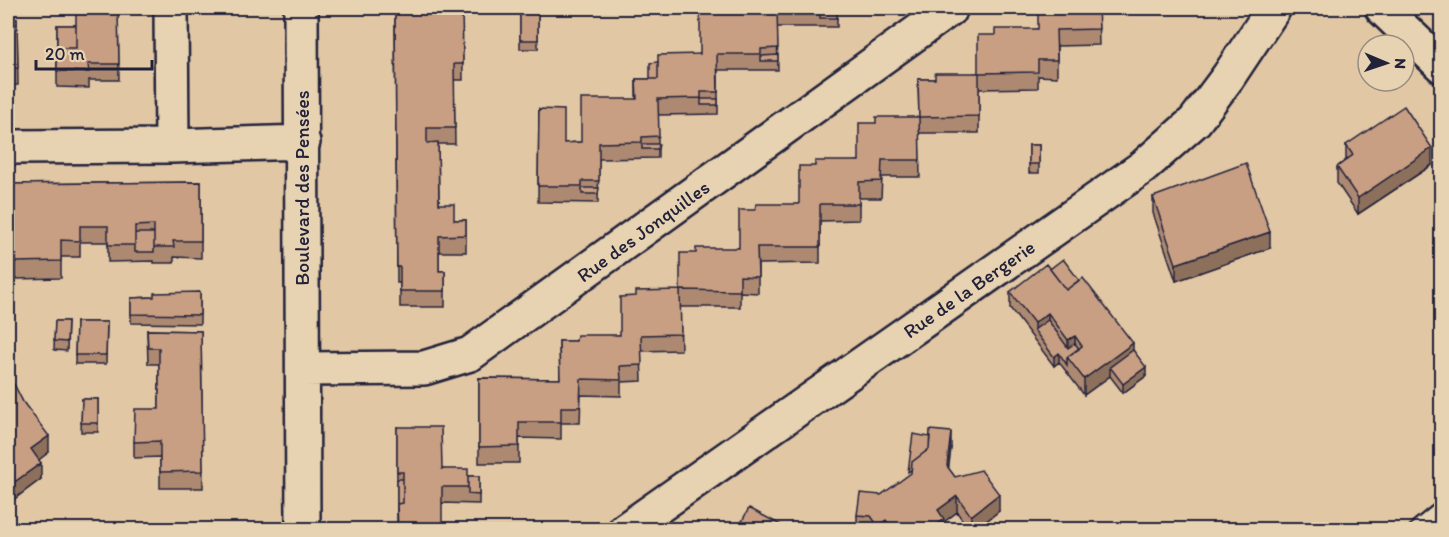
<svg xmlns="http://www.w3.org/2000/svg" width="1449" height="537" font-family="Itim,sans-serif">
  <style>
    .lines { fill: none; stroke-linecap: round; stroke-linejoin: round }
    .service-casing { stroke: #22223b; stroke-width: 26 }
    .minor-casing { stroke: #22223b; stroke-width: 38 }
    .tertiary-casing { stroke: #22223b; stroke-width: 38 }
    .service { stroke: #e7d3b1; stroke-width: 21 }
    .minor { stroke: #e7d3b1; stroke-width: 33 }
    .tertiary { stroke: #e7d3b1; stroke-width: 33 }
    .wall { fill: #ad8971; stroke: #22223b; stroke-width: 1.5 }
    .shaded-wall { fill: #8d6f5c; stroke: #22223b; stroke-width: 1.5 }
    .building { fill: #c99f83; stroke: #22223b; stroke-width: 1.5 }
    .labels { text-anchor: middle; stroke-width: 5; stroke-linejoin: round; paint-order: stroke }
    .street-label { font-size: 20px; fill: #22223b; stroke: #e7d3b1 }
  </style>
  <rect width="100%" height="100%" fill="#e2c7a5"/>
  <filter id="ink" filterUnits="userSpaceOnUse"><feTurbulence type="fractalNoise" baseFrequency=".0167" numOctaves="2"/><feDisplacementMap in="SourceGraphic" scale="12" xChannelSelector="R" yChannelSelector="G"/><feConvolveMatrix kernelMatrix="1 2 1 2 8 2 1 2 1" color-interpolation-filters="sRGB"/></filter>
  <g filter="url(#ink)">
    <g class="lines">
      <g class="service-casing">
        <path id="service" d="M1421,530L1442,513"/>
      </g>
      <g class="minor-casing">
        <path id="minor" d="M171,8L172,146
          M301,8L303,530
          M8,147L172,146L303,142
          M303,369L424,368L470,354L951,8
          M625,530L1143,167L1195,121L1228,77L1274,8"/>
      </g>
      <g class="tertiary-casing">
        <path id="tertiary" d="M1382,8L1442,66"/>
      </g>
      <use href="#service" class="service"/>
      <use href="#minor" class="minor"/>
      <use href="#tertiary" class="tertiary"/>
    </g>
    <path class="wall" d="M118,8L119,80H89V88L57,87V25H76Z
      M395,8H462L463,80H454L455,144H438L439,204L454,220H466V252H439V271H445V307H400V283H397Z
      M520,8H538V49H520Z
      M640,8H656V9L640,10Z
      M777,8H837V27H777L778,70H718V114L658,115V158L599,159L598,203L538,202L539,109L564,143L581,142L636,99V79H650L658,62L700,54L777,10Z
      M1098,8L1099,45L1057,46V77L1038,76V88L979,89V133H919L920,177H882L881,198H859V220L820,221V263L758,264V293L740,292V307H680L681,350L641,351L642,381L621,382V396L581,395L580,423H561V439L519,438V463H479V378L560,379L559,341H576L620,335L680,290L696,253L739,248L755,210L799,204L815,166L859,161L876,123L919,117L918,79H935L978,73L995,35L1038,29Z
      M8,19H17L18,85H8Z
      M1029,145H1039V173H1029Z
      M1346,145L1432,165L1358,214L1337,183V167L1346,160Z
      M201,182V258L174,257V263H154V261L108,262V242H80V257H61V278L15,279V242V261H8V184Z
      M1153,197L1270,248L1176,281L1153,213Z
      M1050,269L1133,350L1146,376L1123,393L1110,376L1084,395L1059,362L1054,366L1010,308V292Z
      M200,292V324L131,323V298L154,297Z
      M55,321H68L67,351L54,350Z
      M76,322H107L106,364H75Z
      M147,330L201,331L203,488H160V457L134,458V442L159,409V364H148Z
      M8,376L23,402L49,452L38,460L41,479L13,500L8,492Z
      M82,399H98V432H81Z
      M397,427L442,469L468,476H479V504L442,503L397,530Z
      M951,448L948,468L955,477L999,511L975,530H969L957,512L944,522V530H857V515L881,495Z"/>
    <path class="shaded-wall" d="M1432,148V165L1358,214V198Z
      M1270,232V248L1176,281V264Z
      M1048,313V329L1034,330V323Z
      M1075,336V352L1068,357V340Z
      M1133,343V359L1110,367V376L1084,395V379Z
      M1059,353V362L1054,366V357Z
      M1146,367V376L1123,393V384Z
      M951,432V448L947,482V466Z
      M49,436V452L31,466V449Z
      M41,463V479L13,500V483Z
      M999,494V511L975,530H971V516Z
      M957,496V512L944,522V530H930L938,510Z
      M886,520V530H878V526Z"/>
    <path class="building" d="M76,8H118L119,64H88L89,72L57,71V48H76Z
      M395,8H462L463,64H454L455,128H427V143L438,142L439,204H454V220H466V235L439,236V271H445V291H400V267H397Z
      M520,8H538V40H520Z
      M777,8H820V11L777,10Z
      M1038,8H1098L1099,29L1056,30L1057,60H1038V72L979,73V116L919,117L918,79H935V73H978V35H995V29H1038Z
      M777,10L778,48L761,49V54H717L718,92H701V98L658,99L659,136L642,137V142L599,143V181H582V186H538L539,109L564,110V143L581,142V99H637L636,79H658V55L700,54V11Z
      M837,12V18H820V13Z
      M8,19H17V24H8Z
      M8,24H17L18,68H8Z
      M57,25H76V48H57V55Z
      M778,55V61H761V56Z
      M658,62V79H650V63Z
      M701,99H718V105H701Z
      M1404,106L1432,148L1358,198L1337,167L1353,155L1346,145Z
      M876,117H919L920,160H882L881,181L859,182V204H820V247H757L758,277L740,276V291L680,290L681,334L641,335L642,365L620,366L621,380L581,379L580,407H561V422H519V446L479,447V378L560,379L559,341H576L577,335H620V297L636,296V291L680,290V253H696V248H739V210H755L756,204H799V166H815V161H859V123H876Z
      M642,144H659L658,149H642Z
      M1029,145H1039V164H1029Z
      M1246,163L1270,232L1176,264L1153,197Z
      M201,182V241H173L174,247H154V225L135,226V245H108V226H80V241L61,240V261L15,262V225H8V184Z
      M582,188H599L598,194H582Z
      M8,232H15V252H8Z
      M135,233H154V252H135Z
      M1063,259L1079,280L1066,290L1050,269Z
      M1046,264L1066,290L1083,278L1133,343L1084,379L1067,357L1082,346L1075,336L1068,340L1048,313L1034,323L1010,292Z
      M200,292V315L131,314V298L154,297V293Z
      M1048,320L1068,348L1075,343L1079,349L1067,357V365L1059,353L1054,357L1034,330Z
      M55,321H68L67,342L54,341Z
      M76,322H107L106,355H75Z
      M147,330L201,331L203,471L160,472V441L134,442L135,409H159V348H148Z
      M1133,350L1146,367L1123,384L1110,367Z
      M8,376L15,386L23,402L49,436L31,449L41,463L13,483L8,476Z
      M82,399H98V423H81Z
      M397,427H441L442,469H468V487H442V530H398L397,504L403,503V472H397Z
      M930,430L951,432L947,466L955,477L981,470L999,494L971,516L957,496L938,510L944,519L930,530H893L886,520L878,526L871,516L857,515L860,493L881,495L911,473L912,462L929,449Z
      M913,434L930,437L929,449L912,462L911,470L908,472Z
      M468,476H479V495L468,494Z
      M397,479H403V503L397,504V511Z
      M749,508L790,530H744L739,527Z"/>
  </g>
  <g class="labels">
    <g class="street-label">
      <text transform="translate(302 188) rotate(-90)" y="7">Boulevard des Pensées</text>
      <text transform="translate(643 231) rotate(-36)" y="7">Rue des Jonquilles</text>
      <text transform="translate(969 289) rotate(-35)" y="7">Rue de la Bergerie</text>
    </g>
  </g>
  <rect width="1449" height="537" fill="none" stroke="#e7d3b1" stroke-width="30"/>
  <rect x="15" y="15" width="1419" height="507" fill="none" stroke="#22223b" stroke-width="2" filter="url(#ink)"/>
  <g transform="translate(1386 63) rotate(92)"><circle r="28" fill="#e7d3b1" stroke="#988c82" stroke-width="1.5"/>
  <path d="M0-4.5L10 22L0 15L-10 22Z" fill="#22223b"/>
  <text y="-9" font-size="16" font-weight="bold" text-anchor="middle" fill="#22223b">N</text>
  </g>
  <path d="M36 60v9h116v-9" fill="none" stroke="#22223b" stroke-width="3"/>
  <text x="45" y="60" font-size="18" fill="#22223b" stroke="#e7d3b1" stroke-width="4.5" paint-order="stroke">20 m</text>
</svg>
